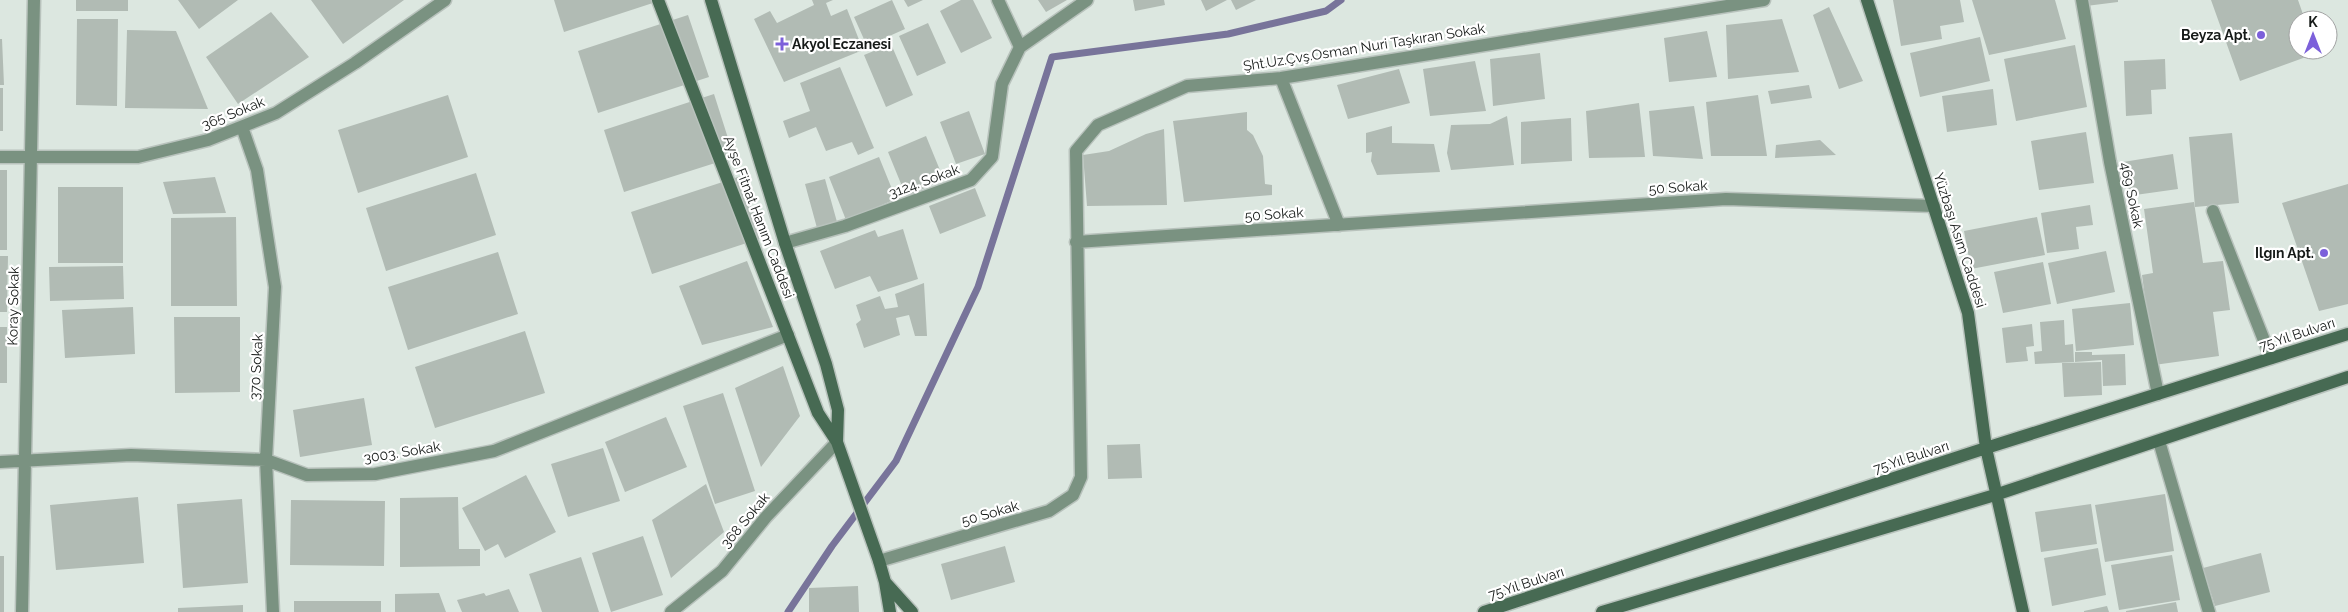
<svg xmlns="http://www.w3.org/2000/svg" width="2348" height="612" font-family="Raleway,sans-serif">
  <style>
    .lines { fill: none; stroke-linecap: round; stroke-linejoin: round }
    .stream { stroke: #78749a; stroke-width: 7 }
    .building { fill: #b1bbb4 }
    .street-casing { stroke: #b8c2bc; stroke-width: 15 }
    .secondary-casing { stroke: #b8c2bc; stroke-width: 15 }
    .street { stroke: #7a9281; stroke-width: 12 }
    .secondary { stroke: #476a53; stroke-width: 12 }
    .poi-dot { fill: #7c60da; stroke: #fff; stroke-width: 2 }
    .labels { text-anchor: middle; stroke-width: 4.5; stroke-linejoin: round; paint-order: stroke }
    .poi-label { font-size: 14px; font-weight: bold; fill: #161a18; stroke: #fff; text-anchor: end }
    .street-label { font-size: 14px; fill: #161a18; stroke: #fff }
  </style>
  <rect width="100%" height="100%" fill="#dce7e0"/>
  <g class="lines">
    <path class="stream" d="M788,612L832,546L896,461L978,287L1052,57L1228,34L1326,11L1341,0"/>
  </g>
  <path class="building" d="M76,0H128V11H76Z
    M178,0H238L199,29Z
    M311,0H404L343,44Z
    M554,0H662L564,32Z
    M812,0H833L826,3L831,16L847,9L863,50L784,82L754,19L770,11L777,23L814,5Z
    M892,0L905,29L867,46L854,17Z
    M904,0H923L908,7Z
    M961,0H973L992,38L961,53L940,11Z
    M1038,0H1067L1046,12Z
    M1133,0H1164L1165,5L1135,11Z
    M1201,0H1227L1206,11Z
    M1231,0H1256L1236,10Z
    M1893,0H1960L1964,22L1940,26L1942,39L1901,46Z
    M1972,0H2055L2066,39L1989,55Z
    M2085,0H2118V2L2086,6Z
    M2211,0H2298L2305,20H2298V50H2316L2317,53L2240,81Z
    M1829,7L1863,81L1839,89L1813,15Z
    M271,12L309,57L238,104L206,57Z
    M688,15L709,77L598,113L578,51Z
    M77,19H118L117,106L76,105Z
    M1782,19L1799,72L1728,79L1726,25Z
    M928,23L946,63L917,76L899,36Z
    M127,30L176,31L208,109L125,108Z
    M1707,31L1717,77L1669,82L1664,38Z
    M1980,37L1990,81L1920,97L1910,53Z
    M0,39H2L4,85H0Z
    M891,44L913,95L886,107L864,55Z
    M2075,45L2087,107L2016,121L2004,59Z
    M1540,53L1545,99L1493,106L1490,59Z
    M2165,59L2166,89L2151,90L2152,114L2126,116L2124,61Z
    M1475,61L1486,111L1430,116L1423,69Z
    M840,67L874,148L858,155L852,142L826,151L816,127L789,138L783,121L810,111L800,83Z
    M1399,69L1410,103L1348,119L1337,85Z
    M1809,85L1812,98L1771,104L1768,91Z
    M0,88H3V131H0Z
    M1993,89L1997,125L1947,132L1942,96Z
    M714,94L734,157L624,192L604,130Z
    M448,95L468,157L358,193L338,130Z
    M1758,95L1767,156H1711L1706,102Z
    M1639,103L1645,157L1589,158L1586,111Z
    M1694,106L1703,159L1653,156L1649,111Z
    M969,111L985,154L956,164L940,122Z
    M1247,112V130L1253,135L1263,156L1265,184L1272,185V195L1184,202L1173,121Z
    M1507,116L1514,165L1451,170L1447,153L1451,125L1490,124Z
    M1571,118L1572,161L1521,164V122Z
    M1392,126V143L1434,144L1440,172L1377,175L1371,161L1372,152L1366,153V133Z
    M1164,129L1167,205L1087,206L1083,155L1109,151L1146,134Z
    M2086,132L2094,183L2039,190L2031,141Z
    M2232,133L2239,203L2195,207L2189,137Z
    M926,136L944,180L906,196L888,152Z
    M1820,140L1836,155L1775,158L1776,145Z
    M2173,154L2178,189L2128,196L2123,162Z
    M879,157L896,199L846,220L829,177Z
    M0,170H7V250H0Z
    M476,173L496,235L386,271L366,208Z
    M741,176L762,238L652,274L631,212Z
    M215,177L226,213L173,214L163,182Z
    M825,179L837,222L817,228L805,184Z
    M2348,184V304L2319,311L2282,203Z
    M58,187H123V263H58Z
    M975,188L986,216L940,234L929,206Z
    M2194,202L2203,263L2223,261L2230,310L2213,312L2219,356L2154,365L2142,275L2153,273L2144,209Z
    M2090,205L2093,225L2076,227L2079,249L2047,253L2041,213Z
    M236,217L237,306H171V218Z
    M2037,217L2045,255L1971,269L1964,231Z
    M903,229L918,279L878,292L870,276L835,289L820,251L875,230L878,237Z
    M2106,251L2115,292L2057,304L2048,263Z
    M498,252L518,314L408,350L388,287Z
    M0,256H8L7,312H0Z
    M747,261L773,327L702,345L679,286Z
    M2043,262L2051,304L2003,313L1994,272Z
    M123,266L124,299L50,301L49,267Z
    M924,283L927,336H915L909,315L896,318L900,335L864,348L856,324L861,320L856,305L880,296L885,309L898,307L895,294Z
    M2130,303L2134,345L2076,351L2072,309Z
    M133,307L135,354L65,358L62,310Z
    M174,317H240V392L175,393Z
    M2064,320L2065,345L2073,344L2074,362L2035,364L2034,352L2042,351L2040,322Z
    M2032,324L2034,346L2026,347L2028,361L2006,363L2002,328Z
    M0,327H7V383H0Z
    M525,331L545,393L435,428L415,367Z
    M2075,352H2092V355L2125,354L2126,385L2103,386L2102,360L2075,362Z
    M2101,362L2102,395L2064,397L2062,363Z
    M783,366L800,416L761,467L735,388Z
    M723,393L755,491L715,504L683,406Z
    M364,398L372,445L300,457L293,410Z
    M666,417L687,467L625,492L605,442Z
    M1140,444L1142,478L1108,479L1107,445Z
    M603,448L620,501L568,517L551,464Z
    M526,475L556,532L505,558L498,544L485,551L462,508Z
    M706,484L724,532L671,578L652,520Z
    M2165,494L2174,551L2105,562L2095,505Z
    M138,497L144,563L56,570L50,505Z
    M458,497L459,549H480V566L400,567V498Z
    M242,499L248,583L183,588L177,504Z
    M291,500L385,501L384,566L290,565Z
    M2091,504L2097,544L2041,552L2035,512Z
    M643,536L663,595L611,612L592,553Z
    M1005,546L1015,582L951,600L941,564Z
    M2098,548L2106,595L2052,606L2044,558Z
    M2261,553L2270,592L2215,606L2203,568Z
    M2172,555L2180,600L2119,610L2111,565Z
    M0,556H4V612H0Z
    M581,557L599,612H542L529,574Z
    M858,586L859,612H809V588Z
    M509,589L519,612H462L457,600L484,593L486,596Z
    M439,593L446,612H395V594Z
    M294,601H381V612H294Z
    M2176,602L2178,612H2126V611Z
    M243,605V612H178V608Z
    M2107,606L2109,612H2084V611Z"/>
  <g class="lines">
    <g class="street-casing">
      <path id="street" d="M998,0L1020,47
        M2082,0L2110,162L2158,394
        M1281,78L1339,225
        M242,127L257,170L275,287L266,460L273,612
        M0,157H138L208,140L276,113L355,63L445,0
        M2213,211L2271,358
        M1076,242L1726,199L1934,206
        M785,243L845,226L971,180L992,157L1002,84L1020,47L1087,0
        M2159,441L2209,612
        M0,462L131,455L266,460L307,475L375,474L494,451L788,335
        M879,561L1049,511L1073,495L1081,477L1076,151L1098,125L1187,86L1281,78L1764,0
        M22,612L34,0
        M671,612L722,571L766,517L837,442"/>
    </g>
    <g class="secondary-casing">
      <path id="secondary" d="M658,0L818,413L837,442L879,561L885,582L890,612
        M711,0L785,243L826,364L838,410L837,442
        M1867,0L1968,313L1986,448L2023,612
        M885,582L912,612
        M1484,612L1986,448L2348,334
        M1602,612L1995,495L2348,377"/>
    </g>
    <use href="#street" class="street"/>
    <use href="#secondary" class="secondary"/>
  </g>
  <g class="poi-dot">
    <circle cx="2261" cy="35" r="5"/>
    <path d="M779.5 36.5h5v5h5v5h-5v5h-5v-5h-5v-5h5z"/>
    <circle cx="2324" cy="253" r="5"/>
  </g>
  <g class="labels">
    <g class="poi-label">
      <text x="2251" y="40">Beyza Apt.</text>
      <text x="792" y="49" text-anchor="start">Akyol Eczanesi</text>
      <text x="2314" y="258">Ilgın Apt.</text>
    </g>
    <g class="street-label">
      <text transform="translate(1364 47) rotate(-9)" y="5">Şht.Uz.Çvş.Osman Nuri Taşkıran Sokak</text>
      <text transform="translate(233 113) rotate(-22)" y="5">365 Sokak</text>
      <text transform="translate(924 181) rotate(-20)" y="5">3124. Sokak</text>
      <text transform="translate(1678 187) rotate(-4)" y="5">50 Sokak</text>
      <text transform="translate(2132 195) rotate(78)" y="5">469 Sokak</text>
      <text transform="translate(1274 214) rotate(-4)" y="5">50 Sokak</text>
      <text transform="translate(759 217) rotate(69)" y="5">Ayşe Fitnat Hanım Caddesi</text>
      <text transform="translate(1960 240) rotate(72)" y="5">Yüzbaşı Asım Caddesi</text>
      <text transform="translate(13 306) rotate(-89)" y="5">Koray Sokak</text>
      <text transform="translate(2297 334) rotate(-18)" y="5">75.Yıl Bulvarı</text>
      <text transform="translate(256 367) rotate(-87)" y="5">370 Sokak</text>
      <text transform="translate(402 452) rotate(-9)" y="5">3003. Sokak</text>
      <text transform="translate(1911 457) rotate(-18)" y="5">75.Yıl Bulvarı</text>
      <text transform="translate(990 513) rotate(-16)" y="5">50 Sokak</text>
      <text transform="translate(745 520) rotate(-50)" y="5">368 Sokak</text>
      <text transform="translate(1526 583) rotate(-18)" y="5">75.Yıl Bulvarı</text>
    </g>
  </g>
  <g transform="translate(2313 35)"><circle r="24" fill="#ffffff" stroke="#a2a3a3"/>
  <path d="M0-4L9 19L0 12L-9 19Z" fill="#7c60da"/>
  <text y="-8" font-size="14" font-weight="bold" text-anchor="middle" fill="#161a18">K</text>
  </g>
</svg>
